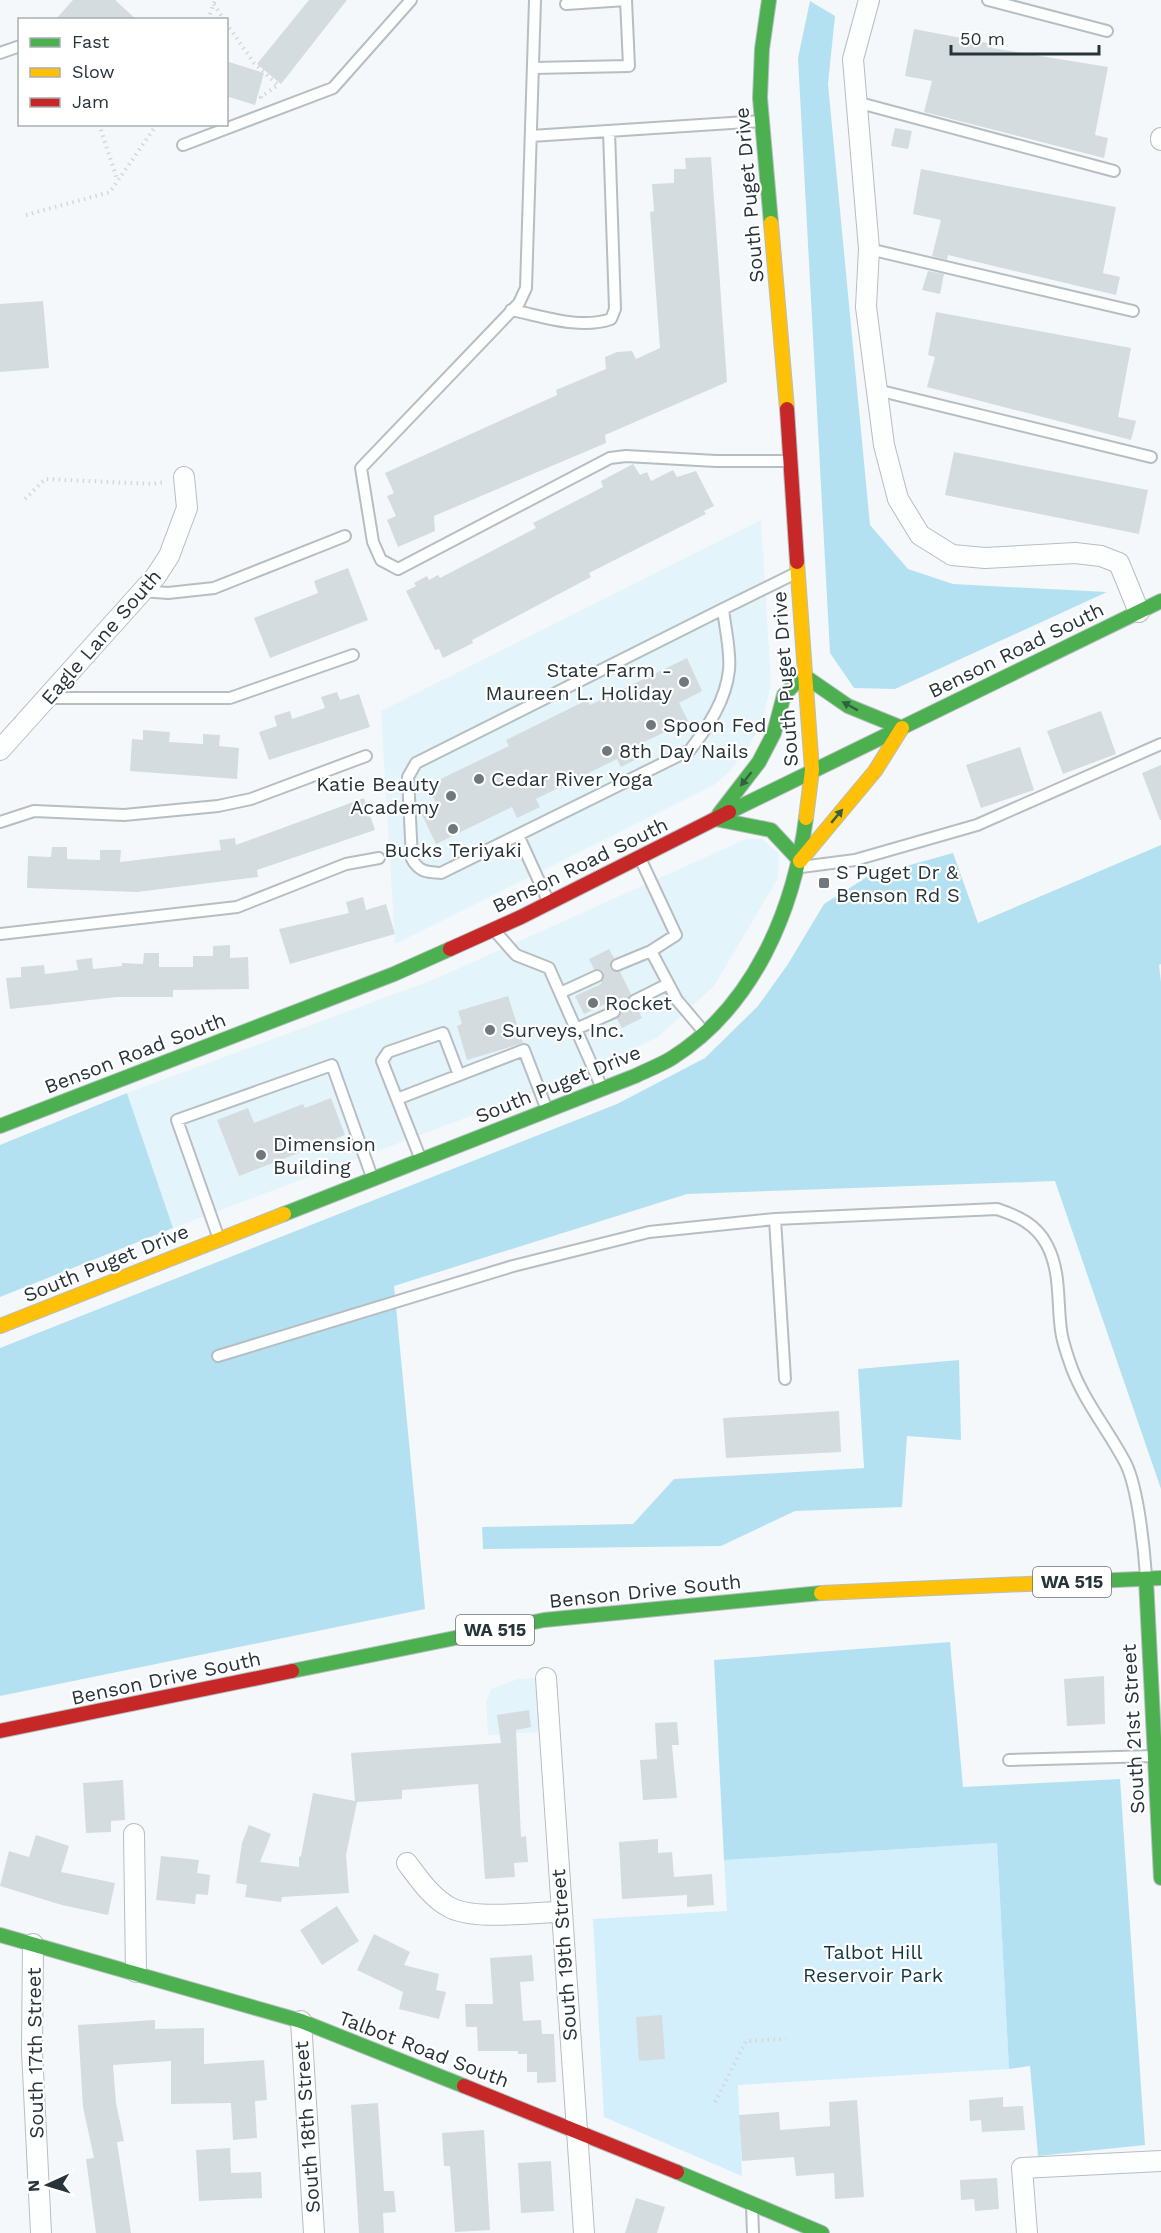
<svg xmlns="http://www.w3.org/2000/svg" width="1161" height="2233" font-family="'Work Sans',sans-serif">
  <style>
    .built { fill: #e4f4fb }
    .green { fill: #d2effb }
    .forest { fill: #b4e1f2 }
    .building { fill: #d4dce0 }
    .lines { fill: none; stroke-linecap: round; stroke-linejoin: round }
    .lane-casing { stroke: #b6bec2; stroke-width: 14 }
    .street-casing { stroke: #b6bec2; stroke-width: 22 }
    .fast-casing { stroke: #b6bec2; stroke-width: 16 }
    .slow-casing { stroke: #b6bec2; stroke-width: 16 }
    .jam-casing { stroke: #b6bec2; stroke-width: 16 }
    .path { stroke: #d5d7d9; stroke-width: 4; stroke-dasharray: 1.5 4.5; stroke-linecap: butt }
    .lane { stroke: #fdfefe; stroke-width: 10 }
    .street { stroke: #fdfefe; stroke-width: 20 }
    .fast { stroke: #4caf50; stroke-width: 14 }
    .slow { stroke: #ffc107; stroke-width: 14 }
    .jam { stroke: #c62828; stroke-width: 14 }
    .oneway { fill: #346042 }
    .poi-dot { fill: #6f797d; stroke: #fff; stroke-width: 2 }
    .labels { text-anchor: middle; stroke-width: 4.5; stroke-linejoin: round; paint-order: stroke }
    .shield { fill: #fff; stroke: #687275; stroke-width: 1.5 }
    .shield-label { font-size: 18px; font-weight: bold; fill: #27353a }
    .street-label { font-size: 20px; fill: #27353a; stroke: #fff }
    .poi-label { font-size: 20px; fill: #27353a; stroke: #fff; text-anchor: start }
    .park-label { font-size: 20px; fill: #123744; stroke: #fff }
  </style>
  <rect width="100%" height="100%" fill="#f4f8fa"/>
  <path class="built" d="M761,520L771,684L763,719L749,746L729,772L714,785L395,944L381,711Z
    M746,839H762L779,854L778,878L714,986L658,1037L572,1078L173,1228L127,1093L435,979Z
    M538,1678L541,1732L488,1735L486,1701L491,1689L518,1679Z"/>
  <path class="green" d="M997,1843L1009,2069L738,2085L742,2176L604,2117L593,1919L727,1911L724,1860Z"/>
  <path class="forest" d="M810,1L835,16L828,84L870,525L908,569L953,584L1107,592L895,689L854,688L830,653L798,58Z
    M1161,845V964L1159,965L1161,982V1489L1055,1181L687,1194L394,1286L425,1609L0,1696V1348L617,1104L705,1058L758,1006L788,964L824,904L867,877L953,853L978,923Z
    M127,1093L173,1228L0,1297V1145Z
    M959,1360L961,1440L907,1436L902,1507L795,1511L721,1546L483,1549L482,1527L633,1524L674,1479L864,1468L858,1369Z
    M950,1642L963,1787L1120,1779L1145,2145L1038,2156L1030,2066L1009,2069L997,1843L724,1860L714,1660Z"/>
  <path class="building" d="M73,0H115L137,20H55Z
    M309,0H347L281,84L257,64Z
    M914,29L993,44L992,48L1108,67L1095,135L1108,138L1104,158L924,112L932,81L905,76Z
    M226,61L264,73L255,105L226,96Z
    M895,128L912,131L908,149L891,146Z
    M711,157L727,382L605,435L606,443L434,516L435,531L398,547L387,520L396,516L387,496L394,493L385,473L557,395L556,390L606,369L605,357L617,352L632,351L636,359L660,348L650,212L654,211L652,184L674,183V169H686L685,158Z
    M921,169L1116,207L1103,273L1120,277L1116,295L948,255L947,260L932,256L941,220L913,214Z
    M928,271L944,274L940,294L922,290Z
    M43,301L49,368L0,372V304Z
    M936,312L1131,348L1118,417L1136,421L1131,440L927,387L935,357L928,355Z
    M954,452L1148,490L1139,534L945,495Z
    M633,464L640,475L647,472L651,481L673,470L677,477L696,471L714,506L704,511L706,514L589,573L591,577L472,640L473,643L443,658L439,649L435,650L406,591L416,586L414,583L427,576L429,580L438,575L440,578L536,528L533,523L603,487L601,481Z
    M348,568L368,620L270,658L254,618L318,593L314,581Z
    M687,658L702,691L679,703L688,721L638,745L643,756L621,767L617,759L536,799L540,807L517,818L512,807L436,844L420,811L436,803L428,785L509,746L506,740L587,700L590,705Z
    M337,692L340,700L359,694L370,727L269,760L259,732L277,726L274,716L290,711L292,719L325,708L321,697Z
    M1101,711L1116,754L1063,774L1047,731Z
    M143,730L170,732L169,742L203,744V734L220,735L219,746L239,748L237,779L130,771L132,739L143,740Z
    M1020,747L1034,790L981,808L966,765Z
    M1161,765V820H1160L1142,773Z
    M364,798L375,830L257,870L258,877L137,892L27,888L28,856L51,857L52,847H67V859L100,860V850H121L120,862L221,850L219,840L235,838L236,845Z
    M363,897L366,910L386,904L395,934L290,964L279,929L349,913L346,902Z
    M230,945V958L248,957L249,989L173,990V997H117L10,1009L6,978L21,977V967L44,965L45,974L78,970L76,960L92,958L93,969L122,966V963L143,964L144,953H159V967H193V956H213V946Z
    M609,949L614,958L610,963V968L620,972L631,994L627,1004L630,1008H637L642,1018L622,1028L617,1019L621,1012L618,1006L611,1005L609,1002L584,1014L575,996L601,984L604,973L601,970L594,969L589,959Z
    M508,996L523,1043L467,1060L457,1026L462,1024L458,1011Z
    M331,1098L345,1135L239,1176L217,1120L248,1108L254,1123L303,1104L305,1108Z
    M839,1411L841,1452L726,1458L723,1418Z
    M1104,1676L1105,1724L1067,1726L1064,1679Z
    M529,1710L531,1727L516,1730L521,1837L526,1836L528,1862L514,1863L515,1877L485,1879L478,1784L402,1790V1799L357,1802L346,1855L349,1893L282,1897L281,1902L245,1897L247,1885L236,1883L242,1843L249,1825L271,1834L260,1862L299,1867V1857L301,1856L313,1793L355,1801L351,1753L501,1743L497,1715Z
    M677,1722L679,1745H672L677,1798L643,1800L640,1760L657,1759L655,1723Z
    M123,1780L125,1820L111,1821V1832L86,1833L83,1783Z
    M36,1835L69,1846L61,1872L115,1883L108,1915L62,1905L0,1886L9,1851L29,1857Z
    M658,1839V1853L672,1852L674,1877L712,1874L714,1905L687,1907V1895L622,1899L619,1842Z
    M161,1856L199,1860L197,1873L210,1875L208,1895L196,1894L195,1904L156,1900Z
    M337,1906L359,1941L322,1965L300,1930Z
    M374,1934L410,1952L404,1965L439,1974L436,1990L446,1992L439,2019L399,2009L403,1992L357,1970Z
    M532,1955L534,1981L520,1982L523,2021L541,2020L542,2034H554L556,2082L537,2083V2072H527V2054H518V2051H478L477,2027H466L465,2004H493L490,1958Z
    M662,2015L665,2059L639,2061L636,2017Z
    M155,2020V2029L204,2028V2064L264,2060L267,2100L255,2101L257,2138L233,2140L231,2103L171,2104V2061L113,2065L116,2103L124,2141L117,2142L131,2233H96L86,2159L94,2158L83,2107L78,2025Z
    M1003,2097V2107L1023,2106L1025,2130L982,2132L981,2120L970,2121L969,2100Z
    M857,2100L864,2197L835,2199L834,2173L796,2176L794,2157L742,2161L739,2115L779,2112L780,2130L830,2126L829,2102Z
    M378,2103L384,2191H394L396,2212L383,2213L384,2233H359L351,2105Z
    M484,2130L490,2230L455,2232L450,2166H444L442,2133Z
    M230,2148L231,2173L261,2172L262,2198L199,2201L196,2150Z
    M551,2161L554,2211L521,2213L518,2163Z
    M997,2178L999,2209L975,2211L974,2199L961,2200L960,2180Z
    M636,2198L665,2207L657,2233H625Z"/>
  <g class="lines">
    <g class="lane-casing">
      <path id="lane" d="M535,0L526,288L519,303L361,468L373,542L381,560L398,569L610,458L626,456L716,461H789
        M988,0L1107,31
        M0,53L20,46
        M533,68L629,66L626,0L566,4
        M856,102L1114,171
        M531,136L762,121
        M183,145L333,88L411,0
        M869,249L1133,311
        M511,310C542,316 580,330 611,319L615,309L609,131
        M877,390L1151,457
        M142,591L168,593L214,588L345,536
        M723,609C725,628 731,651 729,670C726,700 708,727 690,750L441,873C427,872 419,872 412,859L408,777L416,763L723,609L796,573
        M48,698H230L353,655
        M0,822L34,811L124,815L218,806L251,799L366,756
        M518,835L549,903
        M640,858L676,935L651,951L677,1000L704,1032
        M801,867L855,860L977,825L1161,744
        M494,930L516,955L549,968L602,1088
        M0,934L237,907L346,864L379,858
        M617,965L651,951
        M560,993L597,976
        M634,1001L668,984
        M576,1029L614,1012
        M397,1099L524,1050L547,1110
        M421,1160L382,1061L388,1052L443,1033L459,1075
        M775,1219L785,1379
        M219,1239L177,1120L332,1065L372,1177
        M218,1356L513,1266L649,1232L775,1219L997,1209C1018,1216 1036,1224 1047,1245C1061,1272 1057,1301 1061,1330C1062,1340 1066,1351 1069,1360C1081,1398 1108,1429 1126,1464C1138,1489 1144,1547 1146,1576
        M1009,1760L1154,1756
        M752,2206L753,2233"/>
    </g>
    <g class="street-casing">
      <path id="street" d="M869,0L853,59L869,249L866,307L884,445L898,499L920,535L952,555L985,558L1075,553L1101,556L1119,563L1139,612
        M1161,138V140
        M0,750L156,576L169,556L187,508L184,477
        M546,1678L584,2233
        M134,1834L136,1972
        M407,1863C419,1879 431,1897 449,1907C474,1921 532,1912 561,1912
        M33,1944L32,2051L41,2233
        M301,2021L314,2233
        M1027,2233L1022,2168L1161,2161"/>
    </g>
    <g class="fast-casing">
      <path id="fast" d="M769,0L762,49L760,98L771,223
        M803,675L848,706L902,728
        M729,812L1161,601
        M719,814L759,762L774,733L784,695L803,675
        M715,819L771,830L800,861
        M0,1126L394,974L450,949
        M284,1214L635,1076C647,1070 661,1065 672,1058C754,1006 794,910 806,818
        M1146,1579L1161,1878
        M1049,1583L1161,1578
        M292,1671L544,1620L821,1593
        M0,1935L301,2021L464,2086
        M677,2172L822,2233"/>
    </g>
    <g class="slow-casing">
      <path id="slow" d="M771,223L787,409
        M797,562L812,770L806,818
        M800,861L875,771L902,728
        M0,1326L284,1214
        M821,1593L1049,1583"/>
    </g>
    <g class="jam-casing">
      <path id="jam" d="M787,409L797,562
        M450,949L521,917L729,812
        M0,1731L292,1671
        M464,2086L677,2172"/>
    </g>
    <path class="path" d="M214,4L224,20
      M208,20L215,0
      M226,23L254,63L278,85L261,97L262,99
      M99,124L117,179
      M26,215L110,192L157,124
      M25,499L45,479L153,484L165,482
      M715,2102L746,2041L786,2039"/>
    <use href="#lane" class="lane"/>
    <use href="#street" class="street"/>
    <use href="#fast" class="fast"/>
    <use href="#slow" class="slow"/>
    <use href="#jam" class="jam"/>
  </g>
  <defs><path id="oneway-solid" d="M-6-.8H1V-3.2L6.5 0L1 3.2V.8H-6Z" transform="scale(1.5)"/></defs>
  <g class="oneway">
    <use href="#oneway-solid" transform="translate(850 706) rotate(-151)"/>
    <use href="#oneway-solid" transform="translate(746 779) rotate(128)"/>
    <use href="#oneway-solid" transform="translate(837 816) rotate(-50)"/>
  </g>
  <g class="poi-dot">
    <circle cx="684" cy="682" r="6"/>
    <circle cx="651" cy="725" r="6"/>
    <circle cx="607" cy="751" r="6"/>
    <circle cx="479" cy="779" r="6"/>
    <circle cx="451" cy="796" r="6"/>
    <circle cx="453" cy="829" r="6"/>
    <rect x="818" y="877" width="12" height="12" rx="3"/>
    <circle cx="593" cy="1003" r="6"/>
    <circle cx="490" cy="1030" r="6"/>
    <circle cx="261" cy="1155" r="6"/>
  </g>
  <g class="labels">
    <g class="shield">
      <rect x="1033" y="1567" width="78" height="30" rx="4.5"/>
      <rect x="456" y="1615" width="78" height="30" rx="4.5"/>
    </g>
    <g class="shield-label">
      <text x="1072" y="1588">WA 515</text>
      <text x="495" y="1636">WA 515</text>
    </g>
    <g class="street-label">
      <text transform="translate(749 195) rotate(-95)" y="7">South Puget Drive</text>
      <text transform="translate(101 637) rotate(-49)" y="7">Eagle Lane South</text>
      <text transform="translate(1016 650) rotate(-26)" y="7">Benson Road South</text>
      <text transform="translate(785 679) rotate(-94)" y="7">South Puget Drive</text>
      <text transform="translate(580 865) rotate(-26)" y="7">Benson Road South</text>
      <text transform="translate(135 1053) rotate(-21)" y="7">Benson Road South</text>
      <text transform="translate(558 1084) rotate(-22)" y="7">South Puget Drive</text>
      <text transform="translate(106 1263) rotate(-22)" y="7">South Puget Drive</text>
      <text transform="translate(645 1591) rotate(-6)" y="7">Benson Drive South</text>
      <text transform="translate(166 1678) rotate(-12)" y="7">Benson Drive South</text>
      <text transform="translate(1133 1729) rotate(-93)" y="7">South 21st Street</text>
      <text transform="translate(564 1955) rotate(-94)" y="7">South 19th Street</text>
      <text transform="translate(424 2049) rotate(21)" y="7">Talbot Road South</text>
      <text transform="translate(35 2053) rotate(-91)" y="7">South 17th Street</text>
      <text transform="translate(307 2127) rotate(-94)" y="7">South 18th Street</text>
    </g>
    <g class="poi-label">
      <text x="672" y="677" text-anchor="end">State Farm -<tspan x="672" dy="23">Maureen L. Holiday</tspan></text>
      <text x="663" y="732">Spoon Fed</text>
      <text x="619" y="758">8th Day Nails</text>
      <text x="491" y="786">Cedar River Yoga</text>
      <text x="439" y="791" text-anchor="end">Katie Beauty<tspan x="439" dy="23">Academy</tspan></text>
      <text x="453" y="857" text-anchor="middle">Bucks Teriyaki</text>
      <text x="836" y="879">S Puget Dr &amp;<tspan x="836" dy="23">Benson Rd S</tspan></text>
      <text x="605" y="1010">Rocket</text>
      <text x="502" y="1037">Surveys, Inc.</text>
      <text x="273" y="1151">Dimension<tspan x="273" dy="23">Building</tspan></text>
    </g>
    <g class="park-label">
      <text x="873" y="1959">Talbot Hill<tspan x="873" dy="23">Reservoir Park</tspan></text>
    </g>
  </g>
  <rect x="18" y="18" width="210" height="108" fill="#ffffff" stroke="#a9aeb0" stroke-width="1.5"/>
  <rect x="30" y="38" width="30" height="9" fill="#4caf50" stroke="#a9aeb0" stroke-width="1.5"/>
  <text x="72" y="48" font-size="18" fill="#27353a">Fast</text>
  <rect x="30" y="68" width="30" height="9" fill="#ffc107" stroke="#a9aeb0" stroke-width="1.5"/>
  <text x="72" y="78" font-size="18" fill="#27353a">Slow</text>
  <rect x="30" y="98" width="30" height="9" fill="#c62828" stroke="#a9aeb0" stroke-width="1.5"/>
  <text x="72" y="108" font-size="18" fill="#27353a">Jam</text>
  <g transform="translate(48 2185) rotate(266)" stroke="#ffffff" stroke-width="4.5" paint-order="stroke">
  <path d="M0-4.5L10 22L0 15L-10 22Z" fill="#27353a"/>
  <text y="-9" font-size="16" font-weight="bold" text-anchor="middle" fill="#27353a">N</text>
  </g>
  <path d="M951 45v9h148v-9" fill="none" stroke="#27353a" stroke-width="3"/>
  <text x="960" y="45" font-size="18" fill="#27353a" stroke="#ffffff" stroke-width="4.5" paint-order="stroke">50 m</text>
</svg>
